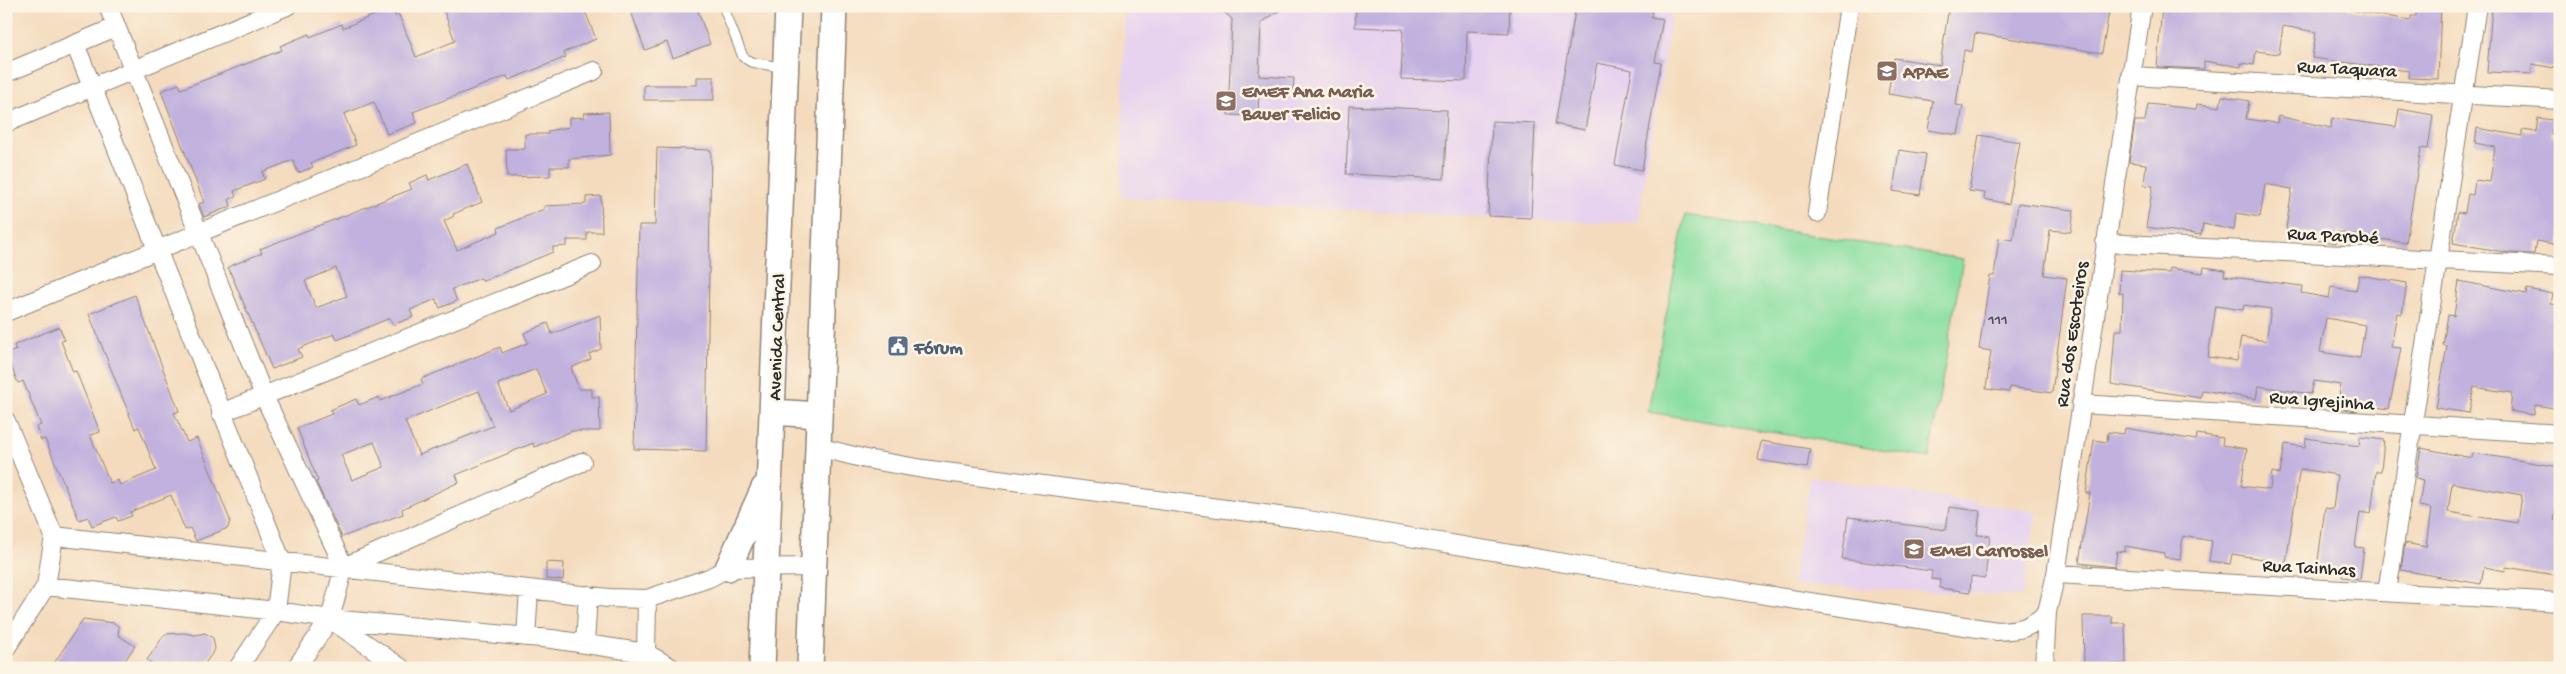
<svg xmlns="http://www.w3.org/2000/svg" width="2566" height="674" font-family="'Gochi Hand',sans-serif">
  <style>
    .built { fill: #e7d2ef }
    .green { fill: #8adfa2; stroke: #5a8566 }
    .building { fill: #c0b1de; fill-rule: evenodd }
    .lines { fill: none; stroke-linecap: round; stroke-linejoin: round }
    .lane-casing { stroke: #908374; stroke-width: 11 }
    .street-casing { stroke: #908374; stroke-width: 20 }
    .secondary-casing { stroke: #908374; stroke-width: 28 }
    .lane { stroke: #fff; stroke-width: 9 }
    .street { stroke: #fff; stroke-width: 18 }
    .secondary { stroke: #fff; stroke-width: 25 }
    .labels { text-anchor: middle; stroke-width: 5; stroke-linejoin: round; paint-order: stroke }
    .number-label { font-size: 16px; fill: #504c58 }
    .street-label { font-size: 19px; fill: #2b2b2b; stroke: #fcf5e5 }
    .education-label { font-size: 19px; font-weight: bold; fill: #785e54; stroke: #fcf5e5; text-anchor: start }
    .service-label { font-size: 19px; font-weight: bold; fill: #4e5e75; stroke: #fcf5e5; text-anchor: start }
  </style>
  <rect width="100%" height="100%" fill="#fcf5e5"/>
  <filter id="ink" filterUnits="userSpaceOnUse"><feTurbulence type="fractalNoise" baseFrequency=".02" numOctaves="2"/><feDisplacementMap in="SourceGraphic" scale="10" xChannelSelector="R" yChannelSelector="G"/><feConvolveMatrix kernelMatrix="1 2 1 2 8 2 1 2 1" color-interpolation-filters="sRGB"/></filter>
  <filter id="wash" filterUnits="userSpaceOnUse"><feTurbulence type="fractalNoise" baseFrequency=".0096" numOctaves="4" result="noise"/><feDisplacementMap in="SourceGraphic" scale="20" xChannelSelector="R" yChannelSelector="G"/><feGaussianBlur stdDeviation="1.12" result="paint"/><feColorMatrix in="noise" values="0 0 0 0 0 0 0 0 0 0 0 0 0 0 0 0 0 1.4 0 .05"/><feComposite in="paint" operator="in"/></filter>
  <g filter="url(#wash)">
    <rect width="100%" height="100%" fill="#f4dbbd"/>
    <path class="built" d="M1125,6H1673L1638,223L1532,220L1121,197Z
      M1810,477L2037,512L2022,596L1792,585Z"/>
    <path class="green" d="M1685,215L1963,259L1929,458L1648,412Z"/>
    <g id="blocks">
      <path class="building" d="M442,6H583L596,39L564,52L566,57L509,80L507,76L413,112L417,123L387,134L374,102L344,114L356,145L311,163L313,167L298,173L293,160L262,172L265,179L234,191L236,197L229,199L231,206L204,217L199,204L204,202L161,91L179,84L181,89L282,50L280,46L309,34L310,37L342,24L343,28L391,8L395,16L399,15L416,57L455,41Z
        M629,6H696L710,44L673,58L667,42L645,50Z
        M1217,6H1286L1261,23L1259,76L1294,78L1293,92L1259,91L1258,116L1228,115L1232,19Z
        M1356,6H1510L1509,33L1467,31L1466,81L1401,79L1403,29L1355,27Z
        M1576,6H1653L1651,17L1663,19L1655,62L1661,63L1642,170L1615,165L1632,70L1597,63L1585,130L1555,124Z
        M1949,6H2110L2102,53L1975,33L1972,52L1964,50L1956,105L1963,106L1958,135L1928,130L1933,101L1888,94L1894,58L1940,65Z
        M2162,6H2347V9L2372,14L2411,20V16H2416V6H2441L2438,79L2408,78L2409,71L2312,58L2316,32L2283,26L2279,54L2256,51L2254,65L2241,63V67L2204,61V69L2157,67Z
        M2492,6H2560V69L2532,64V74L2487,72Z
        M697,77H714V100H644V85H697Z
        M2222,96L2249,101L2246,119L2277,123L2278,116L2331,128L2332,118L2396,127L2399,109L2433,115L2428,149L2421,148L2406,243L2337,232L2336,243L2310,239L2311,233L2286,229L2292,189L2265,184L2260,217L2236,213L2234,230L2203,224L2201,235L2146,227L2153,186L2144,185L2146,164L2129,162L2135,121H2145L2148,104L2196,109L2197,104L2220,107Z
        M1349,106L1447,110L1444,179L1346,174Z
        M609,112L610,155L569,159V167H550V176L507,177L506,149H525V134H548V131L569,127V118L585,117L584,113Z
        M2538,118L2553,120L2551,135L2560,136V245L2536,241L2534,254L2510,253L2453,243L2458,212L2465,213L2468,194L2473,195L2475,180L2490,182L2495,147L2475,143L2477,128L2522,136V130L2536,132Z
        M1492,121L1535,123L1531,218L1488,216Z
        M1979,135L2020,142L2009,204L1984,199L1985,193L1969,191Z
        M657,148L711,150L706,451L634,449L639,225H655Z
        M1899,150L1926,154L1920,195L1893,191Z
        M467,164L482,202L453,214L454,216L444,221L457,250L499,232L498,228L544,209V206L586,204V197L601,196L602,232H587V240H567V246L553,247V252L483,281L481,278L452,289L457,301L440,308L436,299L410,310L413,317L393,325L390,318L337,340L334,334L298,349L302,357L272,369L228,267L262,253L260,249L412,189L409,183L427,175L429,180ZM336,268L347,296L316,308L305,281Z
        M2018,203L2074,210L2071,232L2050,230L2044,275L2067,278L2052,393L2010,387L2009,392L1986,389L1991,351L1979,349L1990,276H1994L1999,238L2013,240Z
        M2204,267L2225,270L2224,276L2302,286L2301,293L2329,298L2331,287L2356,291L2359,275L2407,283L2402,314L2397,313L2391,347L2401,348L2389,409L2358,404L2357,411L2337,408L2341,385L2314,381L2311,394L2258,386L2256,399L2202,390L2201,398L2111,384L2115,330H2122L2123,293H2119L2120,270L2169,273L2170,268L2203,273ZM2244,305L2271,309L2266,341L2241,337L2237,361L2208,357L2216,306L2243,310ZM2326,318L2365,325L2360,358L2320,352Z
        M2459,281L2526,294L2527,289L2553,294L2551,304L2560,305V409L2535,405L2534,415L2510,411L2512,393L2474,387L2469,413L2436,408L2447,346L2443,345L2448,315L2454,316Z
        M135,295L179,411L174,413L187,442L197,438L230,520L228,528L196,541L190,528L185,530L171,495L130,512L132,516L118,521L116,517L92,526L88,517L79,520L45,439L41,440L36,427L41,425L23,381L18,383L6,354L16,350L14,345L59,327L65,340L61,341L73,372L76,371L100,432L90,435L110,483L118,480L120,485L156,470L139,427L135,429L89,314Z
        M600,315L601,349L589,354L591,359L571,368L579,389H592V397H599L600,431H572L534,447L533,443L456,475L459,482L402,509L403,514L342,537L316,482L318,481L297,428L332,414L330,410L356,399L359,405L379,397L380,401L423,384L421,379L500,347L502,353L528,343L524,333L548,323L552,334ZM536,369L547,394L509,410L498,384ZM479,391L493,426L419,455L405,421ZM374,442L384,467L352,480L341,455Z
        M2125,428L2196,440L2197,434L2223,438L2222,445L2247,449L2241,486L2270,490L2272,472L2280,474L2285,444L2305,447L2306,438L2359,446L2360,437L2384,440L2381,471H2376L2371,514L2360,512L2355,547L2364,548L2360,579L2342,577L2343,571L2317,568L2325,508L2333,509L2337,475L2301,469L2299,473L2286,563L2232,554L2230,564L2209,561L2212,541L2183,536L2180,559L2164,557L2165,553L2125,546V552L2117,551L2115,567L2079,563L2090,493H2086L2094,440L2107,442L2108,432L2124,434Z
        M1761,441L1810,449L1807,468L1758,460Z
        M2421,448L2472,458L2473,453L2560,467V492L2554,520L2560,521V548L2555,575L2506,567L2505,571L2484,567L2481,584L2401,570L2405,543L2426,547L2431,508L2419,506L2423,480L2416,478ZM2452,483L2522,495L2518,523L2448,512Z
        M1949,507L1980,511L1977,535L1990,536L1985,578L1971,576L1970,592L1939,588L1940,580L1931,579L1932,571L1842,559L1848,517L1946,530Z
        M546,562L564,563L563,580L546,579Z
        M2083,616H2112V623H2125L2126,664L2084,665Z
        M83,619L114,623L119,627L118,635L135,646L120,668H51Z
        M184,633L195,635L205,633L213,638L215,649L202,668H158L147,660L165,634Z"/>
    </g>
  </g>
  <g filter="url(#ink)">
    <use href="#blocks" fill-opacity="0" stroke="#908374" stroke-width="1"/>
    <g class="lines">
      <g class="lane-casing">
        <path id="lane" d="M723,6L743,57L751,62L785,68"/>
      </g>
      <g class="street-casing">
        <path id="street" d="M108,6L264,396L344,567L330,619L296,668
          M75,44L282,562L276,611L238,668
          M6,73L116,27
          M2131,76L2560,100
          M6,123L287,6
          M1817,213L1849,6
          M2105,243L2560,266
          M6,312L594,71
          M2081,404L2560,434
          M221,413L592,264
          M6,421L54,536L46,586L6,648
          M818,447L866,459L923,469L1302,519L1630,574L1997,631C2020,630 2030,629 2047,612
          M54,536L608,598L647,599L709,578L728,568L814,567
          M344,567L582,462
          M2056,574L2560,602
          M46,586L276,611L330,619L552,639L646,653L672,668
          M2387,592L2477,6
          M333,621L401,668
          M526,637L529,589
          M585,644L588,595
          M646,653L647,599
          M2044,668L2047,612L2056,574L2142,6"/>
      </g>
      <g class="secondary-casing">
        <path id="secondary" d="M772,412L819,415
          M728,568L764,488
          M762,668L788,6
          M810,668L834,6"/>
      </g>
      <use href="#lane" class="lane"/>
      <use href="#street" class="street"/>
      <use href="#secondary" class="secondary"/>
    </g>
  </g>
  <defs>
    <g id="school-square" transform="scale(1.125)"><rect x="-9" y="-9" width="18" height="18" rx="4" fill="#8d6e63" stroke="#fcf5e5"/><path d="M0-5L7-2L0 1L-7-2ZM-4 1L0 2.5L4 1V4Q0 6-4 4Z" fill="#fff"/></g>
    <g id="civic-square" transform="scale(1.125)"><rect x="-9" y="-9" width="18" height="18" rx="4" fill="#5c6f8a" stroke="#fcf5e5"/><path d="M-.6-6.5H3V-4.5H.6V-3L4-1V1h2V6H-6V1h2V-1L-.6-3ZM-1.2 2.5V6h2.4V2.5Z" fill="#fff"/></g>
  </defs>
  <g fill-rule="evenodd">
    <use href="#school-square" x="1887" y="71"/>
    <use href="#school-square" x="1226" y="101"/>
    <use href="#civic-square" x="898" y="346"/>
    <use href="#school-square" x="1914" y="549"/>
  </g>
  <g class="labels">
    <g class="number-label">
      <text x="1998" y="324">111</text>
    </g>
    <g class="street-label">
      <text transform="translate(2347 67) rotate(3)" y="7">Rua Taquara</text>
      <text transform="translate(2333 234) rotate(3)" y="7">Rua Parobé</text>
      <text transform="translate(2070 334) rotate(-82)" y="7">Rua dos Escoteiros</text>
      <text transform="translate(775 337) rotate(-88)" y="7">Avenida Central</text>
      <text transform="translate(2322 399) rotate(4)" y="7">Rua Igrejinha</text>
      <text transform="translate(2309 566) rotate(3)" y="7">Rua Tainhas</text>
    </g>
    <g class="education-label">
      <text x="1903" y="78">APAE</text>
      <text x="1242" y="97">EMEF Ana Maria<tspan x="1242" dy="22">Bauer Felicio</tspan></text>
      <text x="1930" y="556">EMEI Carrossel</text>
    </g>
    <g class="service-label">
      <text x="914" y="353">Fórum</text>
    </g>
  </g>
  <rect width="2566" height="674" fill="none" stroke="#fcf5e5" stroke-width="25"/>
</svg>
